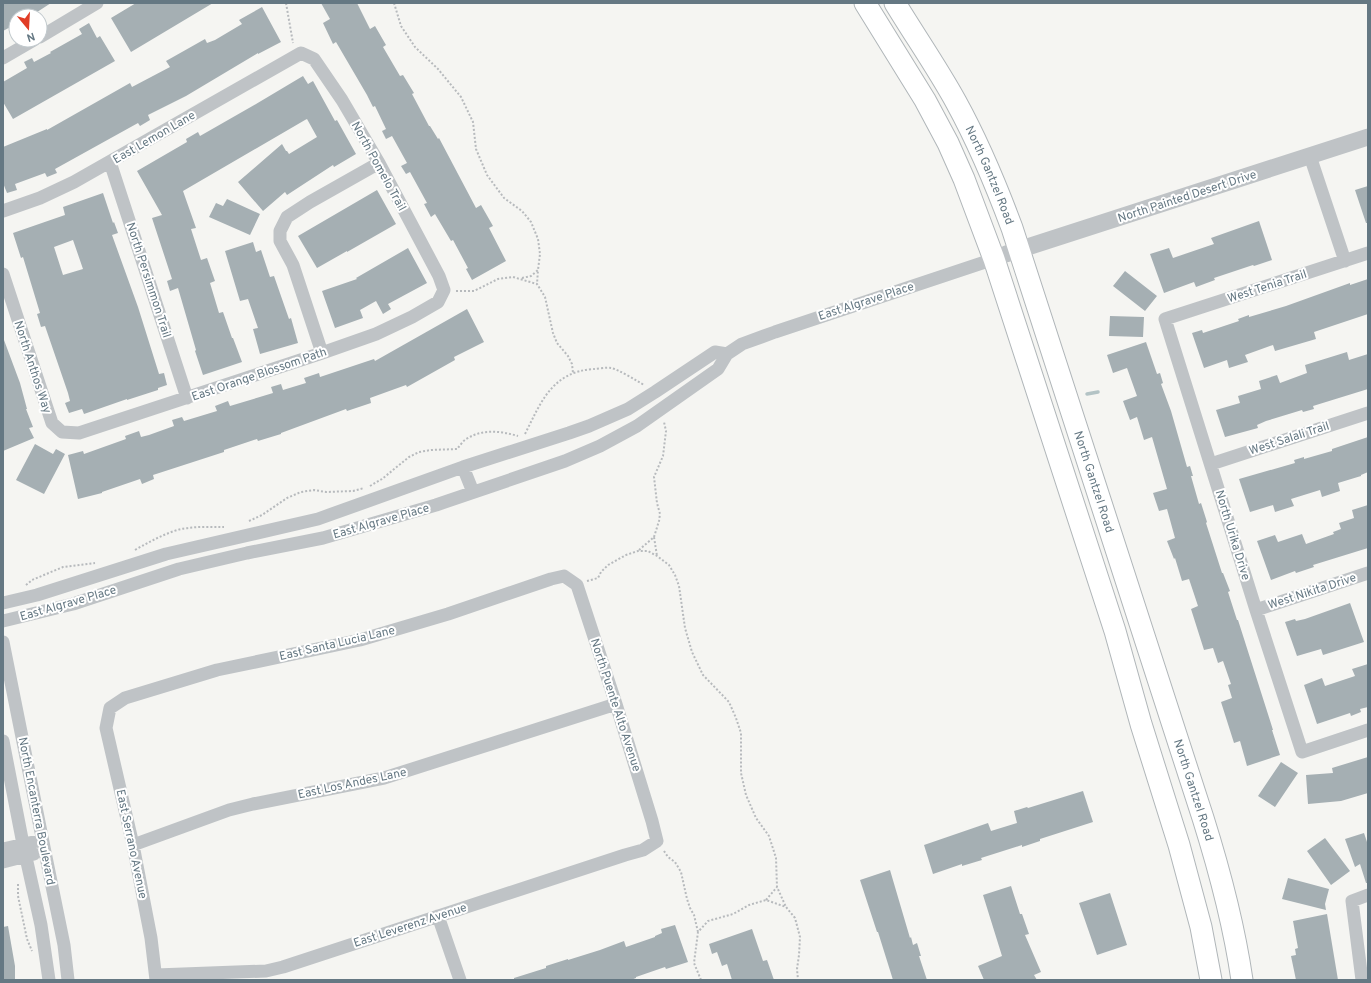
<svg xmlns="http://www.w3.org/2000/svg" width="1371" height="983" font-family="Overpass,sans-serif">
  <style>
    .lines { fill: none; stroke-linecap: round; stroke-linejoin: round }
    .stream { stroke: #b3c3c5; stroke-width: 3.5 }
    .building { fill: #a5afb3; fill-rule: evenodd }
    .primary-casing { stroke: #b0b6b9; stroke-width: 23 }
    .path { stroke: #b7babd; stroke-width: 2; stroke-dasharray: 2 2; stroke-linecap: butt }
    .minor { stroke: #bfc3c6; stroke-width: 13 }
    .tertiary { stroke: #bfc3c6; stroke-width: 17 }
    .primary { stroke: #fff; stroke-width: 21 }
    .labels { text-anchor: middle; stroke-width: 4; stroke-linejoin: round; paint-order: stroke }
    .street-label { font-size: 12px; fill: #657883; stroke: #fff }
  </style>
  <rect width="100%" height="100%" fill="#f5f5f2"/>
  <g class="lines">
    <path class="stream" d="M1087,394L1098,392"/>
  </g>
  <path class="building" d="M3,3H51L31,16H16V24L3,31Z
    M136,3H213L131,52L111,18Z
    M321,3H357L370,29L375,26L386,45L383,47L400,76L403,75L414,93L412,94L429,126H430L438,139L439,138L476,208L481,205L493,226L489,228L506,261L472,280L466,269L468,268L453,240L451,241L435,214L431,217L424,204L427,203L410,172L406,174L401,166L407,163L392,136L386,139L382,131L386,129L375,106L373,107L367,95L336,42L333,44L323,23L330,19Z
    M262,7L281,42L258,54V53L186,96L148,115L150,120L140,126L138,123L55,169L57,173L47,177L45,173L15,184L17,190L7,193L3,183V147L47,129V130L130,83L132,87L170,67L166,61L205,39L207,43L215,40L242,24L239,20Z
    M89,23L97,38L100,36L115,61L13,119L3,102V82L27,68L24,62L32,58L34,62L51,53L50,52L82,34L79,29Z
    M303,76L308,84L313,81L335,121L337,120L356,154L334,167L333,165L287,195L285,192L263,211L238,182L282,144L286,151H287L289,154L317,137L307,119L305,120L183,191L196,228L191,229L201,260L207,258L215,281L210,283L219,313L223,312L232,338H233L242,362L203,375L195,351L196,350L178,288L170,291L167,281L172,279L152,218L162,215L137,171L187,142L186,139L198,132L200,136L256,104Z
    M1368,186V223H1366L1355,190Z
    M377,190L396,224L347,252V251L317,268L298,236Z
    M103,193L113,223L114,222L118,233L112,235L138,307L159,374L164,373L167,385L158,388V390L127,400V399L84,414L82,409L69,413L65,403L70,401L68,393L45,326L41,327L37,314L40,313L23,257L21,258L13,233L65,215L63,207ZM73,240L83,269L63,275L54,247Z
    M227,199L260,214L250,235L209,217L216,203L223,206Z
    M1259,221L1272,260L1254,266L1253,265L1214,278L1215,280L1196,287L1194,282L1164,293L1150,254L1169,248L1173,258L1214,244L1211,238Z
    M253,242L256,252L261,250L270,277L274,276L289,319L291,318L298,343L260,354L253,329L258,328L248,299L240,301L225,251Z
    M408,248L427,283L388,304L391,309L383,314L376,301L360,310L363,318L335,328L322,291L357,279L356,278Z
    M1125,271L1157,296L1145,311L1113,286Z
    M1368,279V314L1314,332L1316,339L1275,351L1273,345L1245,355L1248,362L1229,368L1227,360L1204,368L1192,333L1202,330L1203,333L1239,321L1238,319L1249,315V317L1286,306L1350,283V285Z
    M467,309L484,342L454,357L455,360L407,387L406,385L370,398L371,403L347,411L346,409L281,433V434L258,441L257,439L224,450V452L153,475L154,479L142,484L140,479L102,492V493L78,499L68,455L83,451L84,454L126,439L125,436L139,431L141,437L149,435L174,426L172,420L182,417L184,421L217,411L215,406L228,401L230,406L273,393L271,387L281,384L283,390L306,383L304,378L319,373L320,377L374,359L375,361Z
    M1110,316L1144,317L1143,337L1109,336Z
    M4,340L20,383L27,409H26L33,427L29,428L34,438L3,451V341Z
    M1146,342L1157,374L1160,373L1163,383L1161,384L1171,411L1187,467L1190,466L1193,476H1191L1199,504L1201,503L1207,522L1206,523L1222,573H1223L1230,591L1228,592L1237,620H1238L1273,730H1272L1280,755L1247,766L1240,741L1234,743L1221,702L1232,698L1228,685L1231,684L1223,661L1218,663L1213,648L1204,650L1191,609L1198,606L1189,579L1182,581L1175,558L1174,559L1167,541L1175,538L1167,509L1159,511L1153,493L1167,489L1152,437L1144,440L1137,417L1130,420L1123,401L1137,396L1127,368L1113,373L1107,355Z
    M1347,352L1349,360L1368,354V389L1313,406L1314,409L1303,412L1302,410L1266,421L1257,425L1258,428L1225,437L1216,410L1240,403L1238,396L1261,389L1259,381L1277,375L1280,383L1307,373L1305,365Z
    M1368,437V472L1361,475V476L1338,483L1340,491L1322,497L1320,490L1291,499L1294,506L1275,512L1273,505L1250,512L1239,479L1295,463L1294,460L1304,457V459L1332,451V449Z
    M35,444L53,454L56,449L65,454L44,494L16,480Z
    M1368,505V548L1313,565L1314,567L1296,573L1295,571L1271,580L1257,541L1275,535L1278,542L1302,534L1306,544L1334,534L1333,532L1341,529L1339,523L1354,518L1352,510Z
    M1350,603L1364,642L1323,655L1321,649L1297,656L1285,622L1295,619L1296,621L1305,619Z
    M1368,664V707L1360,709L1361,712L1351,716L1350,713L1317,724L1304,685L1322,678L1325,686L1355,676L1352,669Z
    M1368,757V793L1341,801L1308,804L1306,775L1333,773L1332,768Z
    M1281,762L1298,773L1275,807L1258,796Z
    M1083,791L1093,822L1040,839V841L1022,847V845L981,858L982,860L962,866V864L933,874L924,845L988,823L991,831L1017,823L1014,811L1027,807L1028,808Z
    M1364,833L1368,845V883H1366L1360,864L1355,867L1345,839Z
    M1325,838L1350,871L1331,885L1307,851Z
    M890,870L910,938L911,937L913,945L917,943L921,956H919L927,980H893L878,932H877L860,880Z
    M1288,878L1329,889L1325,904L1326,910L1282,899Z
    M1011,886L1020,914H1022L1029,934L1025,935L1041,972L1034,975L1037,980H984L978,966L1002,956L983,895Z
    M1110,893L1127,945L1097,955L1079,903Z
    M1327,914L1338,980H1296L1291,956L1296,955L1295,949L1298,948L1293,921Z
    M675,925L688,962L666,969L665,967L636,977V978L631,980H514V978L546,968V966L568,959V960L600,950L624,941L626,947L655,937V936L662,933L661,929Z
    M8,926L15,966V980H3V927Z
    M752,929L763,961L767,960L774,980H732L727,964L722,966L717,952L712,954L709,944Z"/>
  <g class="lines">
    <g class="primary-casing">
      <g id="primary">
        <path d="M865,3L925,100L948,143L964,179L994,259L1115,631L1141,724L1179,845L1201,927L1211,980"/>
        <path id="s1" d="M895,3C915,36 938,69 956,102C978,142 996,185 1012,228L1203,818C1220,872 1234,925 1242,980"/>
      </g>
    </g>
    <path class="path" d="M286,3L293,43
      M394,3L401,26L415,47L438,69L461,97L473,122L476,149L487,175L504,198L522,211L531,222L538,239L540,254L538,270
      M522,278L531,276L538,270L537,284
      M456,291H474L498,279L513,277L537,284L545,297L553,333L557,343L568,356L572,364L573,373
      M525,434C541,402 552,372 593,369C598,369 606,367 611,368C618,369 637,381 644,385
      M370,486L382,479L409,457L419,452L431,450L457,449C460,446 463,440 468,438C483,429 501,431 518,436
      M249,521L262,515L287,498L301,492L314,490L326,492L353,491L364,488
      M654,537L659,521L660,514L657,503L654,477L663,456L666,431L664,422
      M135,550C149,542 162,535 177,530C192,526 209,527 224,527
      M639,550L654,537L657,556
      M587,581L598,578L601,572L608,565L626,555L638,551H648L657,556L669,565L675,575L679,586L685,628L692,652L703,675L729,702L736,718L741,733V773L746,795L756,818L769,836L776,858L777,887L786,907
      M26,585L32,580L63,567L95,563
      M664,851L668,857L675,862L681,872L687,899L690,908L694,915L698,932
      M18,884V896L27,939L32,951
      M766,900L777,887
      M701,980L694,963L698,932L708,921L733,914L749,905L766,900L786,907L795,918L800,937L799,955L797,969L798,980"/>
    <path class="minor" d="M40,37L97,3
      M3,58L34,40
      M1310,156L1345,261
      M110,162L187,398
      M3,211L40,198L74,182L301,53L314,59L342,100L379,163L439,276L444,290L438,302L412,317L376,334L322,353L79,433L62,432L52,423L3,274
      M1368,253L1165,319L1256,610L1302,752L1368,730
      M322,353L293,265L280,241V231L287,217L310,202L379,163
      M1211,464L1368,413
      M463,467L473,492
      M3,603L37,595L166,554L318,519L463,467L569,433L589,426L628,409L655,392L715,352L727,354
      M1256,610L1368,573
      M3,621L73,604L179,569L247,553L323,538L436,505L565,461L600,446L637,426L718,369L727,354L742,344L775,332L1000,257
      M3,642L45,852L64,945L68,980
      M3,741L23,844L41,925L49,980
      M133,845L229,810L253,804L384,778L616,704
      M3,849L42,840
      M3,862L34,854
      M438,916L460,980
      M156,980L151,938L133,845L106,728L110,708L125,698L217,670L360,640L448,614L551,579L564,576L577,585L616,704L652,821L657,841L643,850L625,855L283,967L266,971L156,975
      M1362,980L1352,901L1368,895"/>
    <path class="tertiary" d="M1006,254L1368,137"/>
    <use href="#primary" class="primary"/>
  </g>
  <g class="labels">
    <g class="street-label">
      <text transform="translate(154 137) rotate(-30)" y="4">East Lemon Lane</text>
      <text transform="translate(379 166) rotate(61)" y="4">North Pomelo Trail</text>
      <text dy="4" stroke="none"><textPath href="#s1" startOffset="197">North Gantzel Road</textPath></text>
      <text transform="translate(1187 196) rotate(-18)" y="4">North Painted Desert Drive</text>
      <text transform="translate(149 280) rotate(72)" y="4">North Persimmon Trail</text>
      <text transform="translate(1267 286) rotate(-18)" y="4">West Tenia Trail</text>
      <text transform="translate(866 301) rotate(-18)" y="4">East Algrave Place</text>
      <text transform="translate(33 367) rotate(72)" y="4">North Anthos Way</text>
      <text transform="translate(259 374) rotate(-19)" y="4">East Orange Blossom Path</text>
      <text transform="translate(1289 438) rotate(-18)" y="4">West Salali Trail</text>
      <text dy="4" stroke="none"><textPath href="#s1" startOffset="521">North Gantzel Road</textPath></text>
      <text transform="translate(381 521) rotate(-16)" y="4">East Algrave Place</text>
      <text transform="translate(1233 535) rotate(73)" y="4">North Urika Drive</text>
      <text transform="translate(1312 591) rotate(-18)" y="4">West Nikita Drive</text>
      <text transform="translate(68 603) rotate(-16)" y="4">East Algrave Place</text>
      <text transform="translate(337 643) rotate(-13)" y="4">East Santa Lucia Lane</text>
      <text transform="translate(616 705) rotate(72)" y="4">North Puente Alto Avenue</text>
      <text transform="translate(352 783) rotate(-12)" y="4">East Los Andes Lane</text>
      <text dy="4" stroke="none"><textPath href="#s1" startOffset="845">North Gantzel Road</textPath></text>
      <text transform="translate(37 811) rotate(79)" y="4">North Encanterra Boulevard</text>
      <text transform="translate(132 844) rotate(78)" y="4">East Serrano Avenue</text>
      <text transform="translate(410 925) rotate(-18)" y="4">East Leverenz Avenue</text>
    </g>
  </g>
  <rect width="1371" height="983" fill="none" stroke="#657883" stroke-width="8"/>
  <g transform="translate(28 28) rotate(162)"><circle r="19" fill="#ffffff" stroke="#c1c9cd"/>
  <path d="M0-3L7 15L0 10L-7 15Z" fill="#e13d26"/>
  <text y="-6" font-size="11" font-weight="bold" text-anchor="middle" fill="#657883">N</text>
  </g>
</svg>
